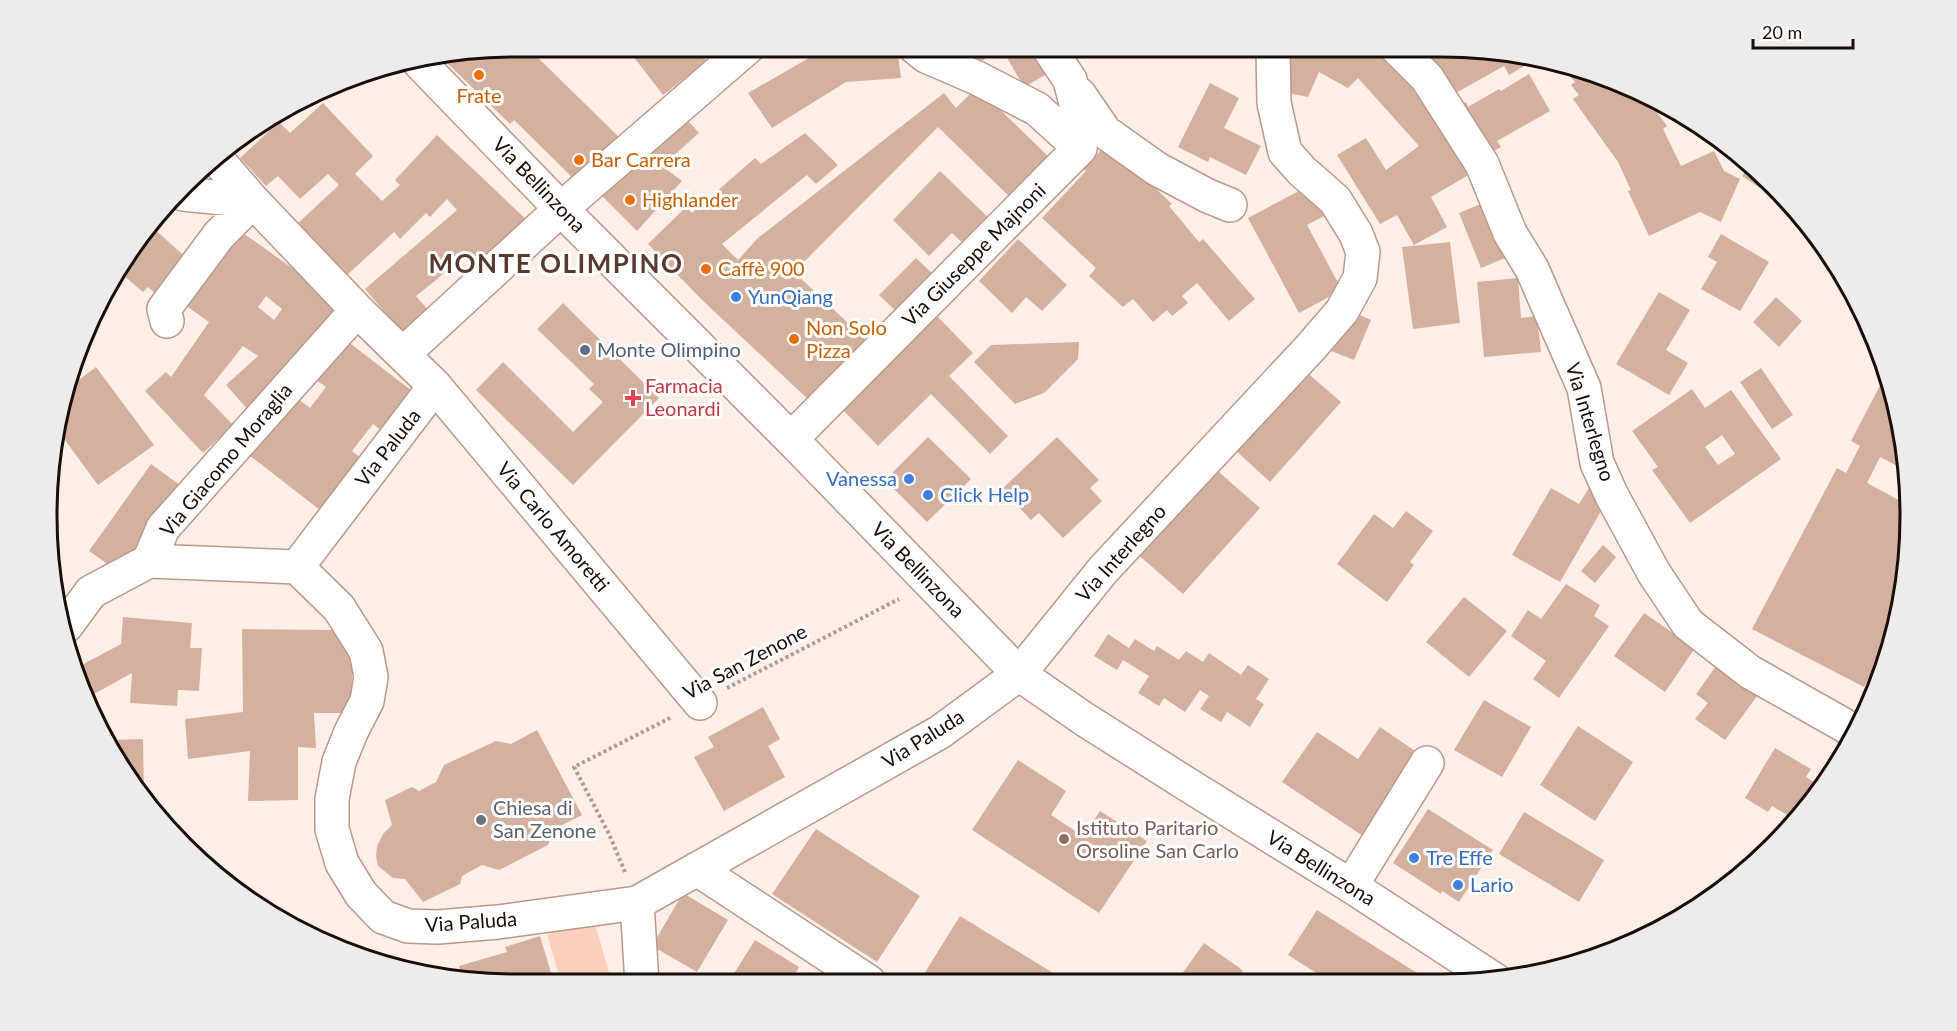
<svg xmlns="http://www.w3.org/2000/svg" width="1957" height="1031" font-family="Lato,sans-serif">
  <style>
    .green { fill: #fbcfbe }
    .building { fill: #d4b19f; fill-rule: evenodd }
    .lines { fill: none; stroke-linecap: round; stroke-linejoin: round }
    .minor-casing { stroke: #bb988a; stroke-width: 36 }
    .major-casing { stroke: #bb988a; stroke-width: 36 }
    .path { stroke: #aa9b96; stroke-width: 4; stroke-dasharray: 3 3; stroke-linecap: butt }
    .minor { stroke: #fff; stroke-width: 33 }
    .major { stroke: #fff; stroke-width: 33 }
    .food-dot { fill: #e8710a; stroke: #fff; stroke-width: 2 }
    .shop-dot { fill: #3f7fe0; stroke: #fff; stroke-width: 2 }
    .service-dot { fill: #5c6f8a; stroke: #fff; stroke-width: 2 }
    .health-dot { fill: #e0444e; stroke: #fff; stroke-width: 2 }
    .worship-dot { fill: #6b7280; stroke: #fff; stroke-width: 2 }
    .education-dot { fill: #8d6e63; stroke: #fff; stroke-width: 2 }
    .labels { text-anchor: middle; stroke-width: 6; stroke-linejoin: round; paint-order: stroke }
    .food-label { font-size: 20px; fill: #c56008; stroke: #fff; text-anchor: start }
    .street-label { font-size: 20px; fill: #1b0e09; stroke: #fff }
    .shop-label { font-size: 20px; fill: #366cbe; stroke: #fff; text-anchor: start }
    .service-label { font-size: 20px; fill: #4e5e75; stroke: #fff; text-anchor: start }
    .health-label { font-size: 20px; fill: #be3a42; stroke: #fff; text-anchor: start }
    .worship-label { font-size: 20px; fill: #5b616d; stroke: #fff; text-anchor: start }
    .education-label { font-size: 20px; fill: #785e54; stroke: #fff; text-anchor: start }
    .district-label { font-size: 26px; font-weight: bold; letter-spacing: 1.5px; fill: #593a2e; stroke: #fff }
    .rim { fill: none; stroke: #1b0e09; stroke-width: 3 }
  </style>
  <rect width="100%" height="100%" fill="#feeee8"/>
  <path class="green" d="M594,920L612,983H561L547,934Z"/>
  <path class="building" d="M516,46L527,47L623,141L580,185L514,120L510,124L443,59Z
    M626,47H695L707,61L663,95Z
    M828,47H897L901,78L846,82L772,128L748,93Z
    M948,47H1034L1049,73L1024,87L1002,49L978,63L954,59Z
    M1191,47H1214L1195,56Z
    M1282,47H1387L1477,170L1431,197L1447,227L1414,245L1397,215L1380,224L1337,155L1366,138L1386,170L1419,146L1358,78L1348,88L1319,72L1308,97L1282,92Z
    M1428,47H1472L1531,57L1533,61L1509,75L1504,66L1445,99L1418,53Z
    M1558,62L1642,92L1667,126L1663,129L1681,166L1714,151L1724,171L1740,179L1721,222L1700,212L1649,236L1628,191L1631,190L1618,162L1573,99L1579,95L1571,85L1575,82Z
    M1529,74L1550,111L1497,141L1501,147L1485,156L1457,108L1466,102L1468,107L1499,89L1501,91Z
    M1210,83L1239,98L1224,128L1261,146L1246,175L1210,157L1208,162L1178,147Z
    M977,87L1056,164L1017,204L938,127L794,272L868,342L811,402L701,299L648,244L686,207L692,213L755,158L761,164L805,133L838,165L816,184L807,175L722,244L738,260L758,238L944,93L956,108Z
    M323,103L373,156L355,174L382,201L400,185L395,180L437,135L531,224L476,271L463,256L436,280L416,296L429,311L403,333L365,289L457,210L447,199L430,217L426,213L400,239L394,232L346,276L297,224L339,185L328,174L300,199L278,176L266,186L240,158L279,122L290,133Z
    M682,114L699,133L662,166L682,181L637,231L594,188Z
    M1108,143L1172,204L1169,206L1199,242L1203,239L1255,299L1229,321L1197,283L1182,296L1188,303L1172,316L1167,310L1153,322L1133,299L1123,307L1089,276L1096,268L1042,218L1086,171L1083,169Z
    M1749,166L1766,180L1760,188L1742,176Z
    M940,171L994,223L969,249L952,233L929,256L893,220Z
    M1312,184L1328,214L1307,225L1342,290L1299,313L1248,218Z
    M1488,201L1510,256L1481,268L1459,213Z
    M152,227L190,261L164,301L148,287L143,292L118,271L124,257Z
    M236,228L288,265L339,306L250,412L226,385L258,356L243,346L204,395L233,425L203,453L145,391L166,372L171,377L209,322L178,300ZM266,296L282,309L274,320L258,307Z
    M1721,234L1769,262L1740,311L1701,289L1717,262L1708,257Z
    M1018,239L1067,285L1042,311L1026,297L1012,313L979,281Z
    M1450,242L1460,323L1413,329L1402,247Z
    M916,258L937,278L900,315L879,295Z
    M1518,278L1521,318L1537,316L1541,352L1484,357L1477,282Z
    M1659,292L1690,310L1666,350L1688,363L1669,395L1616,364Z
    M1776,297L1802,321L1779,347L1753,322Z
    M563,303L659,398L573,485L476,390L503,362L573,432L603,402L589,389L594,384L537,329Z
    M1351,311L1371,320L1354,360L1326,349Z
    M935,314L973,353L949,376L1008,436L990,454L931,394L878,446L840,407Z
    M342,337L412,391L382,431L373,424L352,451L361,458L320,510L249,455L295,397L310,408L326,387L312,377Z
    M1079,342L1078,359L1044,393L1015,404L974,362L991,345Z
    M96,367L154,445L98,485L59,432L64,391Z
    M1761,368L1793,415L1772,429L1740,382Z
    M1304,370L1341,402L1270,482L1234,449Z
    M1887,372L1907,455V471L1880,457L1867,483L1908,505L1909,547L1896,626L1864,687L1752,629L1837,468L1846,473L1860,446L1851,441Z
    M1692,389L1705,408L1731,390L1781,459L1690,523L1652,470L1658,467L1632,431ZM1722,435L1735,454L1718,465L1705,447Z
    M928,437L971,479L927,522L885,480Z
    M1057,437L1099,480L1090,488L1102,501L1063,538L1039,513L1031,520L1002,489Z
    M151,464L184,488L122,574L89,551Z
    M1212,466L1260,508L1183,594L1135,552Z
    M1551,488L1579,504L1589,488L1608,499L1560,582L1512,555Z
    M1406,511L1433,531L1410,562L1414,565L1387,602L1337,564L1374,514L1393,528Z
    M48,545L60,565L53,569L48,547Z
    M1603,545L1616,557L1595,583L1581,571Z
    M1566,584L1600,605L1594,616L1609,626L1559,698L1533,679L1546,661L1511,636L1528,610L1541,619Z
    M1464,597L1507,631L1469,677L1426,642Z
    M1644,613L1695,648L1665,692L1614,656Z
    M123,617L192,623L190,648H202L199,691L178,690L177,706L130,703L132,673L85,699L76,668L121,644Z
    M242,629L337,630L352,653V713H314L316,748L298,747V800L248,801L250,751L188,759L185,719L243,712Z
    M1108,634L1129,648L1135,639L1154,651L1157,646L1179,660L1186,651L1203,662L1209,653L1241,675L1248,665L1269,679L1256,699L1264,704L1250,727L1227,712L1221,722L1200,709L1209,696L1200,690L1185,712L1164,698L1159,706L1138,693L1149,676L1123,660L1117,670L1094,656Z
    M1719,662L1760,692L1725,740L1695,719L1708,703L1696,694Z
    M1484,700L1531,727L1502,777L1454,750Z
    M763,707L780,739L768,746L785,777L724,811L694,757L714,747L708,737Z
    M1578,726L1633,762L1595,821L1540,785Z
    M1380,727L1418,753L1363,836L1282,782L1317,732L1358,759Z
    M537,730L582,815L554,829L548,845L499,870L482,865L462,876L460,884L423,902L405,879L393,878L378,866L376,856L377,846L383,834L392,825L385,800L412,787L419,791L436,782L444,765L496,741L511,744Z
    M143,739L144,795L110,740Z
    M1775,748L1811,769L1806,777L1820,786L1797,821L1772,806L1768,812L1745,798Z
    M1018,760L1066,791L1051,815L1083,836L1100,811L1147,841L1099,913L972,830Z
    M1428,809L1493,850L1459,902L1442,891L1441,894L1393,863Z
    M1524,812L1604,860L1579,902L1499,854Z
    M816,829L920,896L877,962L772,894Z
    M219,867L223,881L210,869Z
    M683,893L728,920L697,972L652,946Z
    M1317,910L1390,956L1430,981H1329L1288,955Z
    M960,916L1068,982H919Z
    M540,936L554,983L485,984L463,980L459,966L507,952L505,947Z
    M755,940L799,967L790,983H728Z
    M1204,943L1241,969L1249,981H1177Z
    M437,966L440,976L417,972Z"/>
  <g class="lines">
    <g class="minor-casing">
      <path id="minor" d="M915,47L926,56L977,78L1037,109L1080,148
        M1396,47L1427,78L1482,164L1510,233L1532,269L1584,388L1597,463L1612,496L1654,573L1688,624L1750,672L1856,732
        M1079,94L1105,132L1157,169L1208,196L1230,205
        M183,194L253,201L357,310L435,386L700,703
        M167,321L164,309L219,235L253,201L216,158
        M403,354L561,209L748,47
        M791,439L1080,148L1082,128L1070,80L1048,47
        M149,561L297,567L339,608L366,651L371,677L367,701L351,732L339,762L332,799V829L342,863L361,894L383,917L408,926L438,927L498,922L637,903L940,732L1019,674L1103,570L1311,347L1342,311L1360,278L1363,252L1356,234L1335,200L1302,171L1285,152L1274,103L1273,47
        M297,567L435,386
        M66,626L91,592L149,561L163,528L357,310
        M697,869L869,982
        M1351,886L1427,763
        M637,903L642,983"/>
    </g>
    <g class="major-casing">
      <path id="major" d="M419,62L561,209L791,439L1019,674L1084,719L1193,788L1351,886L1495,980"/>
    </g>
    <path class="path" d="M727,688L899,599
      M625,872L609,834L574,767L670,718"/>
    <use href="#minor" class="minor"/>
    <use href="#major" class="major"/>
  </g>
  <g class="food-dot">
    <circle cx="479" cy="75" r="6"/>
    <circle cx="579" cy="160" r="6"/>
    <circle cx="630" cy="200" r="6"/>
    <circle cx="706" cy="269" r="6"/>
    <circle cx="794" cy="339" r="6"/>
  </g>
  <g class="shop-dot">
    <circle cx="736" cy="297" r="6"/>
    <circle cx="909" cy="479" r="6"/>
    <circle cx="928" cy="495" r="6"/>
    <circle cx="1414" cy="858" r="6"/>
    <circle cx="1458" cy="885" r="6"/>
  </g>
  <circle class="service-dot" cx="585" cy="350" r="6"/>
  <path class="health-dot" d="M630 389h6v6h6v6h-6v6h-6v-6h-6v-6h6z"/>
  <circle class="worship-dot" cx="481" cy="820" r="6"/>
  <circle class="education-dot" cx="1064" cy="839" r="6"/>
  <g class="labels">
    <g class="food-label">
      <text x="479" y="103" text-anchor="middle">Frate</text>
      <text x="591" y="167">Bar Carrera</text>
      <text x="642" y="207">Highlander</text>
      <text x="718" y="276">Caffè 900</text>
      <text x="806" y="335">Non Solo<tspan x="806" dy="23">Pizza</tspan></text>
    </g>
    <g class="street-label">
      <text transform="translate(539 185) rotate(46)" y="7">Via Bellinzona</text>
      <text transform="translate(974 255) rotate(-45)" y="7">Via Giuseppe Majnoni</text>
      <text transform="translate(1590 422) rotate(73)" y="7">Via Interlegno</text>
      <text transform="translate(388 448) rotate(-52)" y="7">Via Paluda</text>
      <text transform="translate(226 460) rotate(-50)" y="7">Via Giacomo Moraglia</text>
      <text transform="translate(553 527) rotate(50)" y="7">Via Carlo Amoretti</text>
      <text transform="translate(1121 553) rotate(-48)" y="7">Via Interlegno</text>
      <text transform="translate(918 570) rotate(46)" y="7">Via Bellinzona</text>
      <text transform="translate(745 662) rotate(-28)" y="7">Via San Zenone</text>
      <text transform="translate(923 739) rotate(-32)" y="7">Via Paluda</text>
      <text transform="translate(1321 868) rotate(32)" y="7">Via Bellinzona</text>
      <text transform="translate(471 922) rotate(-4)" y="7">Via Paluda</text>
    </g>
    <g class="shop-label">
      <text x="748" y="304">YunQiang</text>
      <text x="897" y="486" text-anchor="end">Vanessa</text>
      <text x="940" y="502">Click Help</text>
      <text x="1426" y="865">Tre Effe</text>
      <text x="1470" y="892">Lario</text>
    </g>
    <g class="service-label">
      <text x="597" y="357">Monte Olimpino</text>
    </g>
    <g class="health-label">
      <text x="645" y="393">Farmacia<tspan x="645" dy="23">Leonardi</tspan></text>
    </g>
    <g class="worship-label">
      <text x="493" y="815">Chiesa di<tspan x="493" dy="23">San Zenone</tspan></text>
    </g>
    <g class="education-label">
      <text x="1076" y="835">Istituto Paritario<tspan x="1076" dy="23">Orsoline San Carlo</tspan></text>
    </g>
    <g class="district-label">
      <text x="556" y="273">MONTE OLIMPINO</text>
    </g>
  </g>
  <path d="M0 0H1957V1031H0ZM515 57H1442A458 458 0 0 1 1900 515V516A458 458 0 0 1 1442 974H515A458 458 0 0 1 57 516V515A458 458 0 0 1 515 57Z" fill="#edeceb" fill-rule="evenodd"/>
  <path class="rim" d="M515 57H1442A458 458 0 0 1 1900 515V516A458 458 0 0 1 1442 974H515A458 458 0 0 1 57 516V515A458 458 0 0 1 515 57Z"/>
  <path d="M1753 39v9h100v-9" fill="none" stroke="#1b0e09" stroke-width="3"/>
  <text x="1762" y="39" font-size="18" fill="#1b0e09" stroke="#ffffff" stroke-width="4.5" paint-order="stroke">20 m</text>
</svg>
